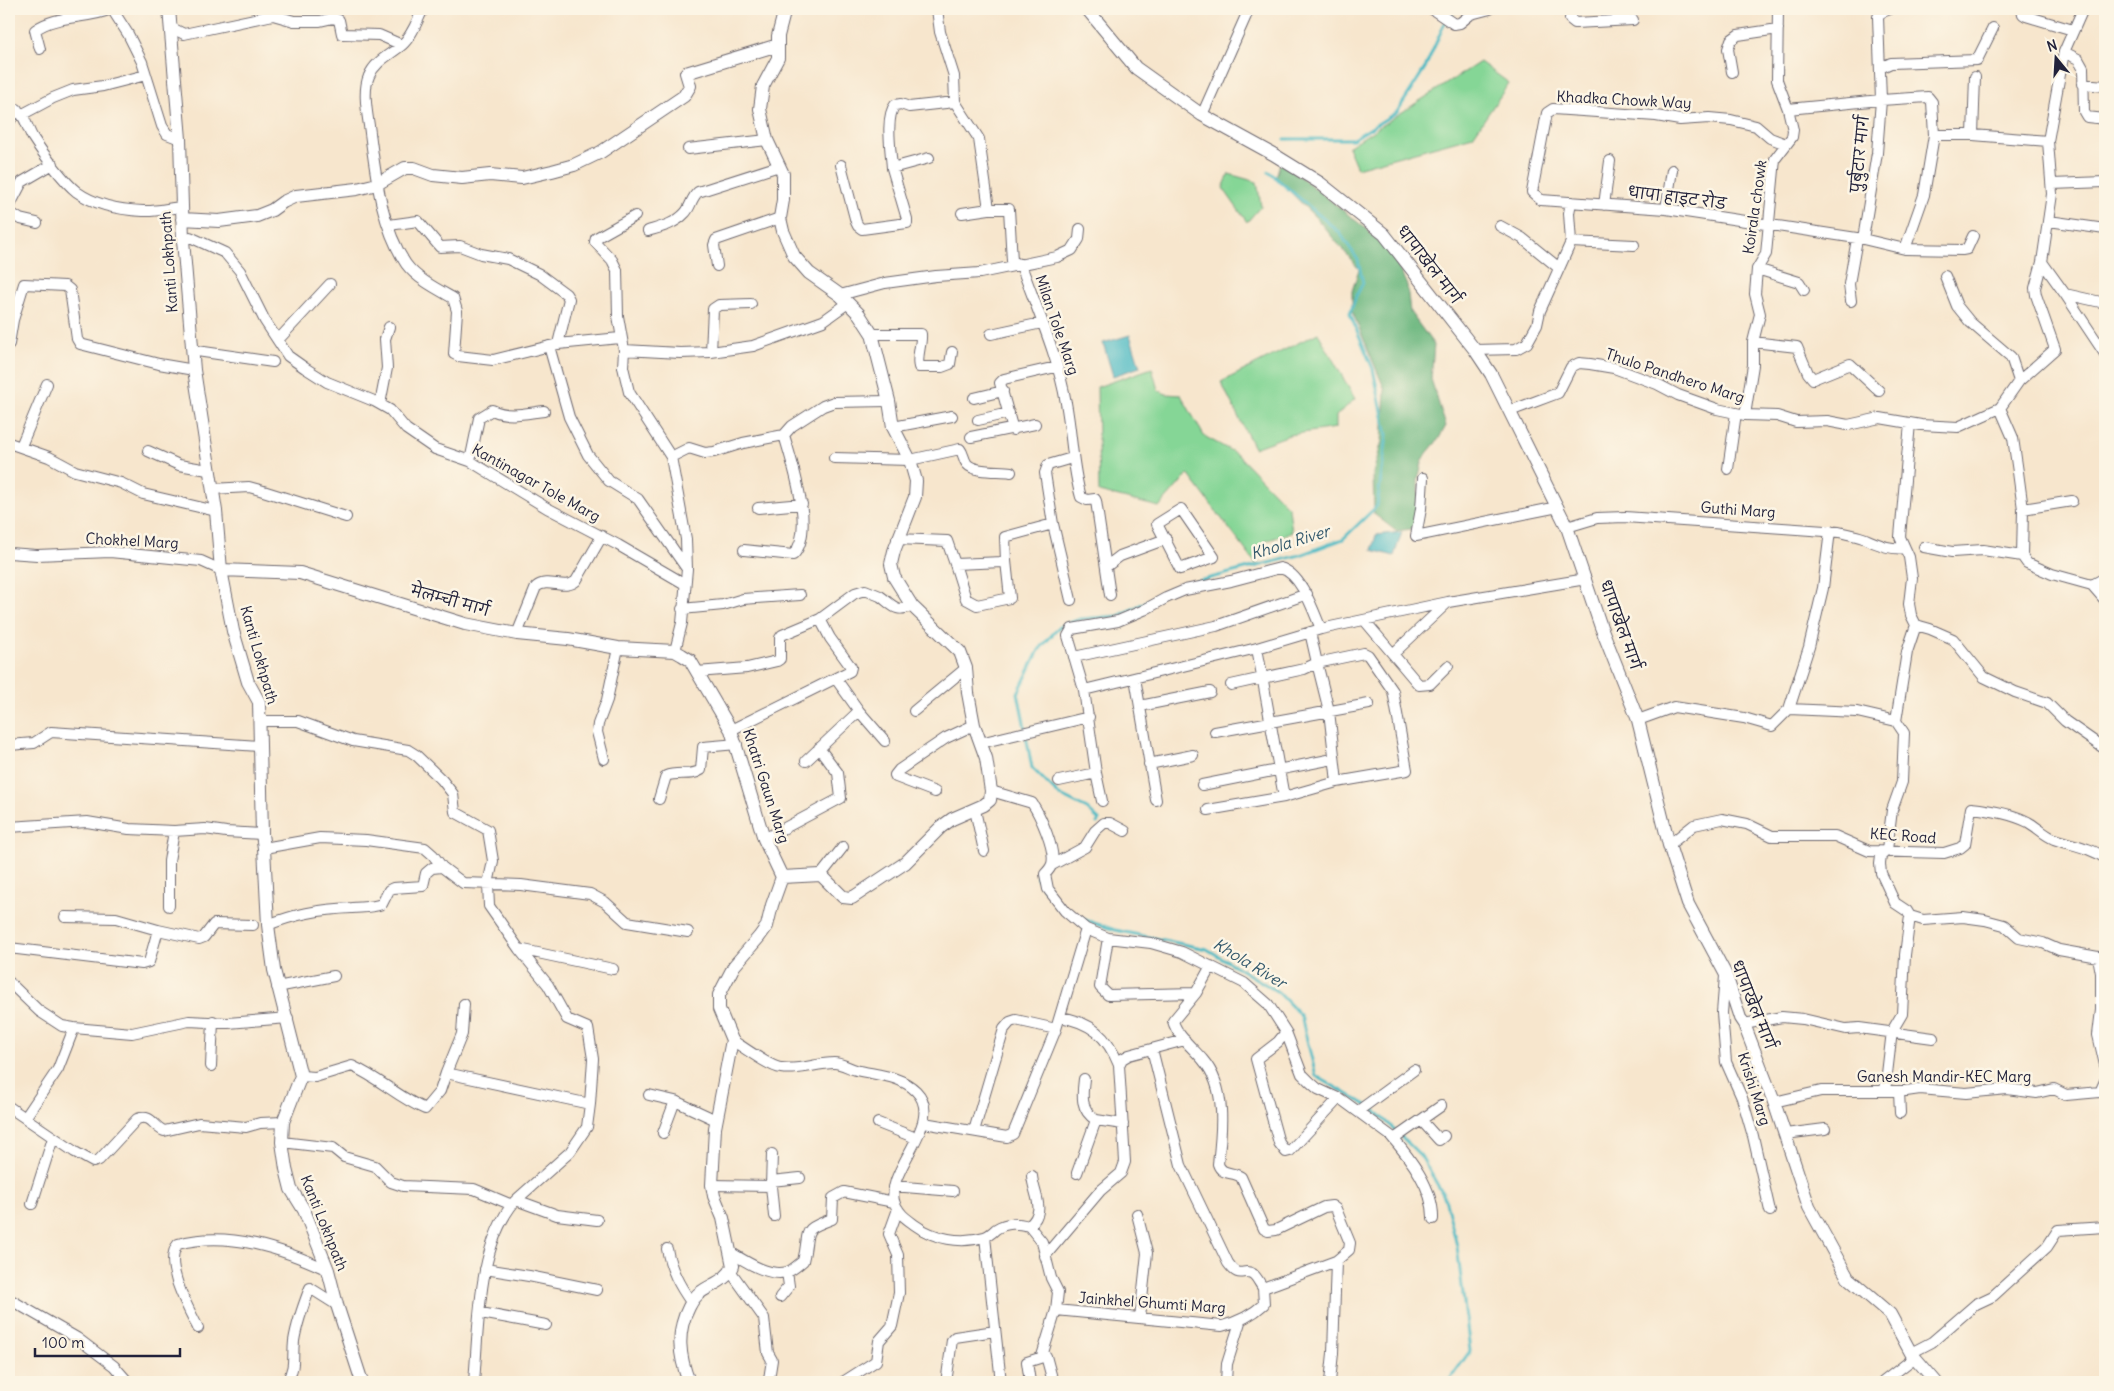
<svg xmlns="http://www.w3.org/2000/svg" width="2114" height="1391" font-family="Delius,'Playpen Sans Deva',sans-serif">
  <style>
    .green { fill: #85d696; stroke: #547c68 }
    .forest { fill: #6cb77f; stroke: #476c5d }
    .water { fill: #4cbac4; stroke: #376e80 }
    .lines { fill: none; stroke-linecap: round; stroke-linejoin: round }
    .stream { stroke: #4cbac4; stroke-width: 3 }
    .minor-casing { stroke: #6d676e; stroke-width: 12 }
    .major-casing { stroke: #6d676e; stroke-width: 14 }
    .minor { stroke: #fff; stroke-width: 10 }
    .major { stroke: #fff; stroke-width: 12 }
    .labels { text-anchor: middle; stroke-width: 5; stroke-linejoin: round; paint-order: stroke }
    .street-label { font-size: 15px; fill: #22223b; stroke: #fcf5e5 }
    .water-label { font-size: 16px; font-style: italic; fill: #31576b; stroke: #fcf5e5 }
  </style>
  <rect width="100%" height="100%" fill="#fcf5e5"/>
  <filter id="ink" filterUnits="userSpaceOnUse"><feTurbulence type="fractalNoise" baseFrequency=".02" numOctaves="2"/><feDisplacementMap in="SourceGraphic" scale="10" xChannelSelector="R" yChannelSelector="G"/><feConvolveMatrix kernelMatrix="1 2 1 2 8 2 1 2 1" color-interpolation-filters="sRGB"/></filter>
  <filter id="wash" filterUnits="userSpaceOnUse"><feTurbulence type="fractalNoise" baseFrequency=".0096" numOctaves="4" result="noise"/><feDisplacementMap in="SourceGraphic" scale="20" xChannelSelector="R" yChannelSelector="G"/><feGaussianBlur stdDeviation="1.12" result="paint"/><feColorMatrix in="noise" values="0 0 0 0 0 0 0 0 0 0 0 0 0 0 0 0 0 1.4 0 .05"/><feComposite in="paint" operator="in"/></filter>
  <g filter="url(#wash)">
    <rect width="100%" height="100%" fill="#f7e6cd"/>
    <path class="green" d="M1480,62L1509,83L1473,136L1357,168L1348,147Z
      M1229,174L1257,182L1261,206L1247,222L1223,188Z
      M1318,333L1355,399L1336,416V428L1289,435L1254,448L1221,382Z
      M1152,368L1158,390L1166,394L1181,395L1204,436L1237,454L1289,508L1292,532L1266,541L1256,564L1188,474L1159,507L1099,492L1097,387Z"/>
    <path class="forest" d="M1280,163L1299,176L1364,227L1392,255L1407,285L1410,312L1434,345L1431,379L1446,426L1438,440L1423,458L1418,480V517L1411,529L1396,531L1374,514L1373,473L1382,441L1385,390L1352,311V291L1359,269L1317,219L1276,177Z"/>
    <path class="water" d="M1130,335L1140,367L1113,376L1103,343Z
      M1402,532L1394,556L1372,550L1376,535Z"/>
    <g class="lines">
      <path class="stream" d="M1285,139H1353L1397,112L1425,68L1446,20L1456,9
        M1025,728L1018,693L1039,650L1059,627L1080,619L1118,616L1175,587L1300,555L1343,539L1377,506L1387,435L1373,369L1350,314L1356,296L1363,283L1358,260L1340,233L1269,172
        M1026,736L1032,768L1059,795L1087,809L1099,820L1097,823
        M1044,889L1037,878L1040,865L1048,861
        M1079,918L1115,930L1207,949L1278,992L1301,1016L1316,1076L1375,1110L1421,1156L1445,1198L1457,1246L1470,1351L1448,1382"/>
    </g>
  </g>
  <g filter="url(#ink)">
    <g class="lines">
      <g class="minor-casing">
        <path id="minor" d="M112,9L128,34L142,62L162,126L167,134L180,139
          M937,9L940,32L954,76L955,102L979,139L989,209H1009L1012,261L1021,265
          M1432,9L1454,24L1460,23L1471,14L1490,9
          M1571,9L1570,19L1575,23L1633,20
          M1778,9L1777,80L1788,109
          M2022,9L2023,14L2026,16L2073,30
          M172,28L184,34L273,15L294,21H320L333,18L339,20L342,34L379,35L402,45
          M40,49L35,30C57,14 86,20 111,9
          M2064,52L2078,59L2083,68L2084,112L2087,117L2105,119
          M1880,68L1891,63L1977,60L1993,28
          M1732,72L1728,49L1731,40L1738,35L1778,29
          M2082,84L2105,86
          M9,107C26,111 25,125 33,138C42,152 64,182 77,192C95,205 121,210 143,211C155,212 169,208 181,207
          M23,114L53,98L73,90L103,86L146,75
          M1202,115L1249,9
          M9,122L17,109
          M1973,135L1975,77
          M1786,144L1770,138L1756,126L1731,120L1709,118L1680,120L1656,116L1553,109L1547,113L1532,192L1541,200L1666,209L1863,239L1905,249L1962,250L1967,249L1973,236
          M688,149L767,140
          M929,158L892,168C891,152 885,117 895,105L901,104L909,107L955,102
          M841,165L856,222L858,226L862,229L907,223V219L892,168
          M2052,184L2105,182
          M1604,205L1610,161
          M9,207L22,182L53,164
          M1666,209L1672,170
          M9,212L20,219L37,223
          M962,213L989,209
          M635,216L596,238L595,242L612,260L617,270L618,316L624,350L623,367L629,392L671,457L686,539L687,569
          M2049,221L2105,229
          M389,225L418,221L440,247L460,246L481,254L508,259L539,274L566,294L569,299L558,344L493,360L458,356L454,354L457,311L453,298C437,289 417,279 406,264C381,226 376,177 370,133C368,116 362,92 369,76C375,61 390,55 402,45C412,36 417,21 423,9
          M1500,226L1522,238L1559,268
          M648,231C661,227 675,224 685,213C691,207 691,198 698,192L779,166
          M1863,239L1877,153L1881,100L1928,97L1932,102L1934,135
          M183,240L190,237L225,253L240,271L265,321L288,356L305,368L327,382L374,401L390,410L406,429L435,449L470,461L547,508L618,545L685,584
          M1571,242L1634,245
          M1905,249L1924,195L1934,135H1973L2048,141
          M2042,262L2065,294L2105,303
          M1021,265C1037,310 1058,356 1066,403C1072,434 1072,466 1081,497L1087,500L1095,499L1096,501L1110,595
          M717,266L714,245L716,240L780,218
          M1757,269L1799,282L1804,290
          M1945,276L1957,306L1970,322L2011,357L2019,381
          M2065,294L2105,354
          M840,295L885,283L936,276L980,273L1057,257L1072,250L1079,239L1080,229
          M1851,301L1849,284L1857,239
          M872,334H921C922,345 916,356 919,367H942L950,364L952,352
          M991,334L1042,323
          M278,340L330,284
          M1753,342L1797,347L1808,373L1813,379L1850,364L1879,391
          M9,344L13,320L24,284L65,286L70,290L77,339L80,344L159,364L194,370
          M558,344L620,338
          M549,346L569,417L588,455L609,481L638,499L687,569L682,623L675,651
          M624,350L680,353L711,352L753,346L823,321L848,303
          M1475,350L1516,349L1527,343L1537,325L1540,311L1571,242L1569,213L1571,202
          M711,352L713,309L719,305L751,304
          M193,353L197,351L273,362
          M974,398L1003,391
          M380,404L387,368L385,339L389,327
          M2000,408L2013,438L2018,472L2023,509L2022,556L2027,563L2052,574L2092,585L2105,600
          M1510,411L1558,393L1571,367L1579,363L1590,364L1614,368L1657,384L1678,395L1717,409L1745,415L1777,416L1796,422L1827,421L1848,425L1880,418L1921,425L1958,427L2000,408L2019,381L2055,349L2036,295L2035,288L2042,262L2052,194L2048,141L2064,52L2083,9
          M1745,415L1753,365V342L1760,314L1755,294L1757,269L1766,254L1775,159L1792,137L1793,130L1788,109L1881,100L1878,17L1880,13L1890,9
          M978,420L1009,413
          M1910,423L1900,537L1909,557L1912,578L1909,604L1911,615L1916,625L1930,629L1953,639L1984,677L2015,692L2047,703L2065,721L2105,749
          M893,427L952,416
          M1013,430L1000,383L1004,379L1056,367
          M971,437L1035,424
          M9,443L49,457L75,471L121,483L143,494L216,511
          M21,446L47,384
          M148,451L179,465L208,470
          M671,457L689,448L705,453L714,452L743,443L784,435L792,426L823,406L834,402L889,401
          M834,458L910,460L960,449C964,454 963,459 967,464C975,473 999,470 1011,472
          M470,461L479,418L492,410C509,418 526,413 544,411
          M1728,469L1736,413
          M1423,478L1421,509L1416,536L1558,507
          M212,489L249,487L260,490L346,517
          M758,508L802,504
          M1181,509L1214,557L1180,569L1157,524Z
          M2023,509L2072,501
          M1567,527L1597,518L1625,517L1839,532C1847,534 1855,535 1863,538C1878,544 1889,550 1905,548
          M897,539L947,541L955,564L1003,562L1006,561L1005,537L1053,524
          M1924,547L1952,552L1983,550L2022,556
          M744,550L793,555C816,532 792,463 784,435
          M9,553L37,555L110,552L201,561L221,570
          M955,564L966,599L977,605L1010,598L1006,561
          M1107,566L1120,556L1166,539
          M2092,585L2105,578
          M1071,600L1053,524L1045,473L1048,465L1072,458
          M682,609L723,605L743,599L800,595
          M1365,621L1419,685L1430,684L1448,666
          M517,634L536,587C548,577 564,591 576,581L602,536
          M1393,654L1447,603
          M1074,657L1216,626L1307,594
          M697,672L747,668L777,661L780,659V638L782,635L820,619L855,593L865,590C870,592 875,594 880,596C893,605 895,613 912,606
          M1135,678L1156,800
          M836,679L859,711L885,741
          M1231,685L1304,669L1317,663L1310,632
          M1084,690L1257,648L1321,629L1448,602L1586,579
          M1140,706L1210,692
          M1789,709L1809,647L1823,588L1830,531
          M914,711L966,668
          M1638,720L1674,707L1744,718L1772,726L1789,709L1857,712L1896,721
          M260,721H298L353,741L408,750L416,755L442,780L453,794L455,812L488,830L493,861L488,884L489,906L519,949L613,969
          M1896,721L1904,733L1902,782L1892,810L1887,850L1881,856L1880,864L1881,873L1895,903L1907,911L1910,916L1923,920L1963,917L1985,920L2004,925L2019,938L2043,943L2059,950L2098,957L2101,973L2105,972
          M1896,721L1907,652L1916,625
          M731,730L850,671L851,667L830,638L820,619
          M1215,732L1369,704
          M980,743L1089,717
          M9,745L34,743L51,732L259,746
          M604,759L597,732L598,724L607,700L618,648
          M806,761L859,711
          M1149,764L1193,755
          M1059,781L1096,773
          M1202,785L1333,759
          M935,792L896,777L895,775L899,770L946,738L974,725
          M1284,797L1337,782L1407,770L1393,691L1368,655L1364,653L1317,663L1329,711L1337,782
          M659,799L666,776C677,771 691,777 701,770L703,747L737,744
          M1102,801L1096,773L1084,690L1068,636L1072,629L1118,621L1144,610L1166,598L1185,590L1231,581L1280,568C1301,573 1313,610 1321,629
          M975,810L984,851
          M1208,810L1284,797L1257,648
          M9,827L87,822L129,829L174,831L205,829L226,832L262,834
          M764,839L841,798L838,773L819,748
          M1669,845L1694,825L1722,819L1747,824L1772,836H1835L1869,851L1944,853L1960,848L1965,844L1971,808C1990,810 2010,813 2028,822C2037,827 2044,835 2054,839C2071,845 2090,847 2105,858
          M264,848L320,838L366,840L425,848L433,855L442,867
          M1052,865L1085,847L1095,831L1104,823H1110L1125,831
          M821,875L843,847
          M169,906V861L174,831
          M65,917L116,918L158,930
          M268,925C294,914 324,909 352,908C365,907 370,908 382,904L389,890L393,888L423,886L426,873L432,868L442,867L463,883L521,885L590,894L605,902L627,922L688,932
          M1086,929L1108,938L1151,943L1182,952L1244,983L1268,1004L1286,1032L1302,1074L1310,1082L1318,1089L1342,1100L1391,1136C1410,1158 1434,1189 1433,1219
          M1108,938L1100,987L1108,995L1196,993
          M9,948L142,964L149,962L158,930L199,939L204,937L214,924L253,925
          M2101,973V1010L2098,1035L2105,1065
          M1725,976L1722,1013L1726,1062L1742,1098L1753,1136L1770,1211
          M9,982L39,1011L62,1026L74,1028L132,1033L189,1021L228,1023L288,1018
          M277,987L334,976
          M464,1004L462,1034L446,1073L590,1104L593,1059L588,1028L567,1019L548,985L519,949
          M1060,1017C1091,1022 1107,1036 1119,1065
          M1744,1024L1782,1017L1803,1019L1846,1029L1859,1028L1933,1038
          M1286,1032L1278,1042L1256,1059L1279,1143L1286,1152L1290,1151L1339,1098
          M732,1040C743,1047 770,1067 781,1068C798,1071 817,1063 834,1063C841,1063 849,1068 856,1070C876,1075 900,1075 916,1091C947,1122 882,1172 895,1204C899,1214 907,1219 915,1225C934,1239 961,1244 984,1237C988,1236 993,1232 996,1229C1007,1222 1017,1223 1029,1226
          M1152,1049L1181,1165L1228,1263C1241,1281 1243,1267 1253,1274C1257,1277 1260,1284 1263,1288
          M211,1066L213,1021
          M301,1076L315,1077L352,1066C379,1078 399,1098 425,1109L440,1091L446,1073
          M1084,1079C1082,1095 1080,1110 1096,1120
          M1885,1091L1892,1031L1902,1014L1905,955L1910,916
          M1899,1091L1900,1113
          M649,1095L675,1101L663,1133
          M675,1101L716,1120
          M1774,1102L1821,1091H1906L1920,1089L1966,1093L2007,1089L2037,1093L2054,1089L2066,1095L2100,1092L2105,1081
          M590,1104L587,1127L570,1152L516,1200L557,1215L597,1220
          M9,1107L75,1152L93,1162L99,1160L137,1119C153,1114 152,1126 164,1131L199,1123L246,1127L260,1123L283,1122
          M1358,1111L1414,1070
          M25,1118L58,1069L74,1028
          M1421,1120L1439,1140L1444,1136
          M878,1123L916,1138
          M924,1123L1007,1137L1013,1134L1056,1029L1086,929L1065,911L1048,889L1045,874C1048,871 1051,867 1052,864C1056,850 1040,815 1032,803L991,791
          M974,1131L1004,1029L1010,1022L1016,1020L1056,1029
          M1785,1134L1825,1129
          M1394,1139L1441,1106
          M282,1142L333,1148L344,1157L375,1166L391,1182L403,1186L474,1189L512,1205
          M772,1154L771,1186L774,1216
          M1077,1173L1096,1120L1123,1124
          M771,1181L800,1178
          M712,1185L771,1186
          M894,1187H905L953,1191
          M32,1204L53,1138
          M1137,1214L1147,1253L1140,1318
          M1029,1226L1042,1242L1051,1278L1058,1292L1056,1310L1042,1356
          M1029,1226C1047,1210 1034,1196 1032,1176
          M985,1237L1001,1382
          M667,1249C671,1270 679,1285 691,1302
          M730,1252C745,1261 768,1277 787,1272C792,1271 799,1264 803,1261C811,1230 799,1231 832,1219L833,1198L844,1192L894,1202
          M1045,1256L1100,1191L1121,1173L1125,1162L1119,1065L1122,1059L1129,1055L1185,1040
          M485,1269L529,1276L597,1290
          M731,1272L764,1318L768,1353L772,1360L769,1379L766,1382
          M780,1297L789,1286L787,1272
          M9,1299L77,1338L114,1366L128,1382
          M1056,1310L1222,1326C1239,1322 1251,1316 1264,1304L1263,1288L1336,1261L1349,1250L1350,1243L1336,1209L1332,1206L1324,1207L1276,1230L1268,1231L1264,1229L1241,1177C1233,1171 1222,1176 1218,1164C1222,1130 1227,1088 1203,1060C1193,1048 1177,1036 1173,1021L1196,993L1211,966
          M481,1313L546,1325
          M198,1328C189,1309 162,1263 178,1244C228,1230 283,1249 328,1270
          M1911,1353L1932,1342L1976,1304L1993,1296L2047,1247L2058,1230L2105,1227
          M947,1376L952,1340L955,1337L995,1331
          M287,1382C296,1365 292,1359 294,1341C297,1322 303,1306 310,1288L337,1305
          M474,1382C479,1326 477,1246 515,1201
          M843,1382L876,1361L879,1341L892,1326L899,1293L898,1255L889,1234L898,1209
          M1030,1382L1027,1362L1046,1356L1053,1382
          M1226,1382L1227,1364L1240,1322
          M1330,1382L1333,1353L1336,1261
          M1883,1382L1914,1358"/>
      </g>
      <g class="major-casing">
        <path id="major" d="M169,9L180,139L183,240L194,370L216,511L221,570L233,631L248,682L259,702L262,834L264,848L268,925L274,970L301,1076L283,1122L282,1142L286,1169L291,1189L304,1210L328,1270L337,1305L362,1382
          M1087,9L1136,68L1202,115L1273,154L1320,183L1384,234L1475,350L1491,374L1567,527L1601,627L1638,720L1669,845L1688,904L1726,975L1740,1018L1744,1024L1774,1102L1809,1207L1848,1278L1890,1314L1911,1353L1936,1382
          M182,219L219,221L257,216L272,210L283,202L296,196L357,189L377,184L405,168H414L433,175L462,178L490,175L522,178L552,171L574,165L601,152L684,96L690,86L686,73L778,45
          M221,570L300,573L465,624L517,634L568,639L618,648L675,651L682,655L690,660L731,730L764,839L782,877L772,905L767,926L759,937L734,966L719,995V1009L732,1040L715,1128L712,1185L714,1196L723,1218L733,1266C728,1280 712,1284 701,1292C696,1295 692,1301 689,1307C676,1332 679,1356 689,1382
          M782,877L821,875L843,897L852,898L905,863L941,827L952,819L984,805L990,800L991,791L986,758L974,725L968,693L966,668L960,652L912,606L894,577L891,564L894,551L915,497L916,481L910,460L893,427L889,401L872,334L859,314L840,295L809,273L794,256L783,231L780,218L783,200V174L767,140L760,109L763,86L778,58V36L785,9"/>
      </g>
      <use href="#minor" class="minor"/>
      <use href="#major" class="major"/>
    </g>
  </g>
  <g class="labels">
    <g class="street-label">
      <text transform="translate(1624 100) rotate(3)" y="5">Khadka Chowk Way</text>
      <text transform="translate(1860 154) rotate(-84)" y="5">पुर्बुटार मार्ग</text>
      <text transform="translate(1677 198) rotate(7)" y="5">धापा हाइट रोड</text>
      <text transform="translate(1755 207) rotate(-82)" y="5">Koirala chowk</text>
      <text transform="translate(169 262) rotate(-94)" y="5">Kanti Lokhpath</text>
      <text transform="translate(1429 265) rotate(52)" y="5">धापाखेल मार्ग</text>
      <text transform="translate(1057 325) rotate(71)" y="5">Milan Tole Marg</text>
      <text transform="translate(1675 376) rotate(18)" y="5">Thulo Pandhero Marg</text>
      <text transform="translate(536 483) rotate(29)" y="5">Kantinagar Tole Marg</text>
      <text transform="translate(1738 510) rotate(4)" y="5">Guthi Marg</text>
      <text transform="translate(132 541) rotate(3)" y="5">Chokhel Marg</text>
      <text transform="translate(450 601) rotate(15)" y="5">मेलम्ची मार्ग</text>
      <text transform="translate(1620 625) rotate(70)" y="5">धापाखेल मार्ग</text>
      <text transform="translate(259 655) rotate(74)" y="5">Kanti Lokhpath</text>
      <text transform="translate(766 786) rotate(72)" y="5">Khatri Gaun Marg</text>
      <text transform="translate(1903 836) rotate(4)" y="5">KEC Road</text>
      <text transform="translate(1753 1005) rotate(68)" y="5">धापाखेल मार्ग</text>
      <text x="1944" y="1082">Ganesh Mandir-KEC Marg</text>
      <text transform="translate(1754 1089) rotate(72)" y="5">Krishi Marg</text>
      <text transform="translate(324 1223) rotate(68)" y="5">Kanti Lokhpath</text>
      <text transform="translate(1152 1303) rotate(4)" y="5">Jainkhel Ghumti Marg</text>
    </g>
    <g class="water-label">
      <text transform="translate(1290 542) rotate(-17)" y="6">Khola River</text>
      <text transform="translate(1250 963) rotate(31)" y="6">Khola River</text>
    </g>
  </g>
  <rect width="2114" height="1391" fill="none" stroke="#fcf5e5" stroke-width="30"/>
  <g transform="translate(2056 58) rotate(342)" stroke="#fcf5e5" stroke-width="4" paint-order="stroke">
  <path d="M0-4L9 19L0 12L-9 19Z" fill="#22223b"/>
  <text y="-8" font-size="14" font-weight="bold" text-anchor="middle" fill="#22223b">N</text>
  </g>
  <path d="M35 1348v8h145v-8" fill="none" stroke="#22223b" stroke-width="2.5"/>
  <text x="42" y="1348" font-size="15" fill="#22223b" stroke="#fcf5e5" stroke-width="4" paint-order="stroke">100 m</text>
</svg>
